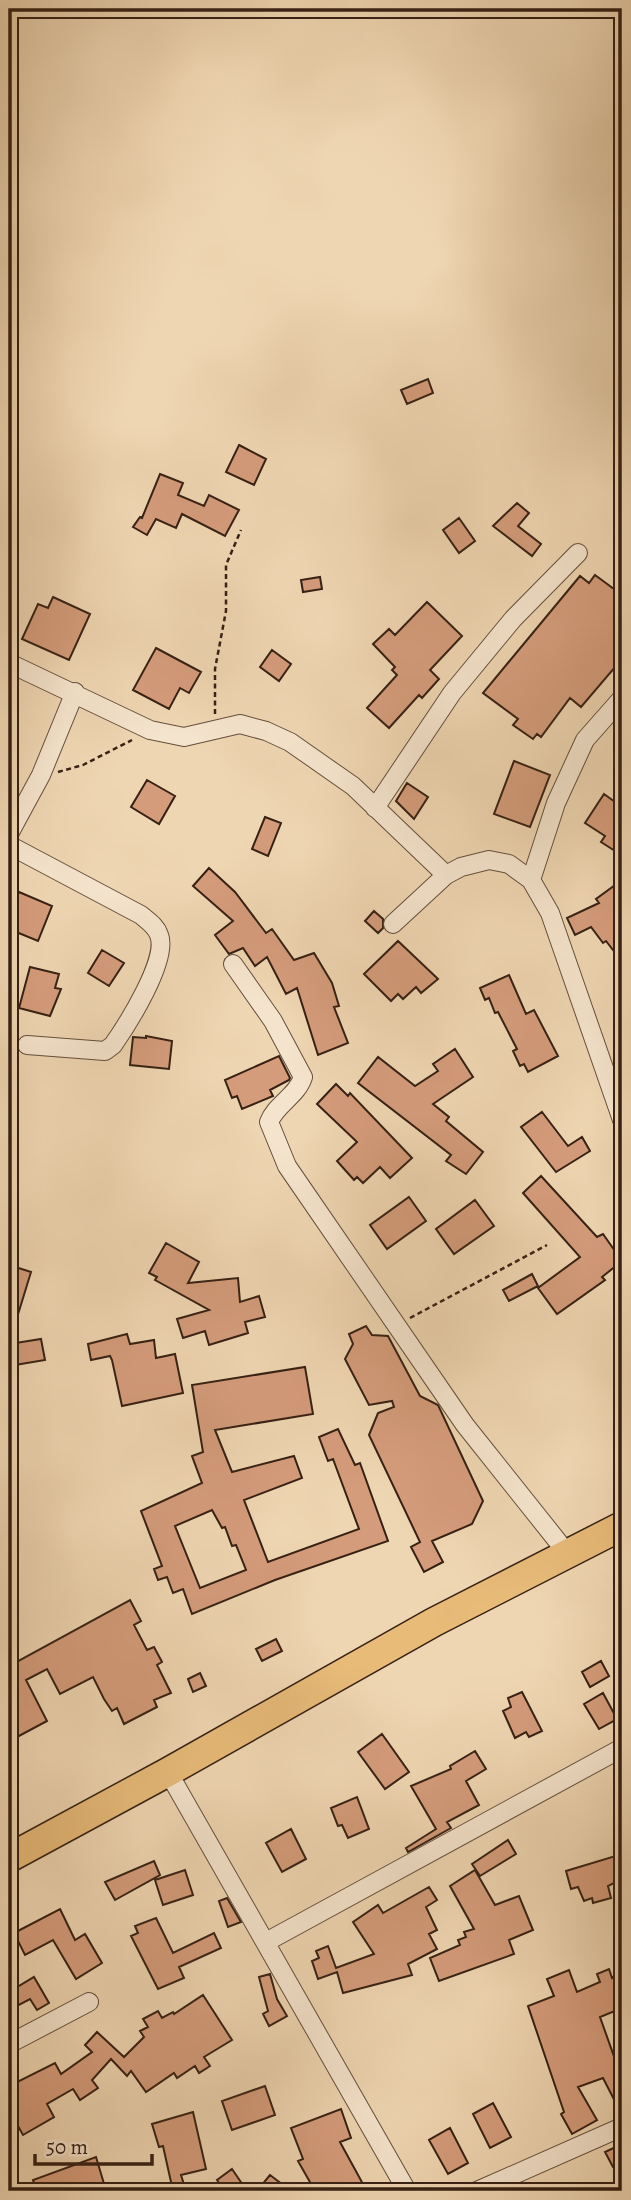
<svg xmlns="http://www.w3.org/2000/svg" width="631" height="2200" font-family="Alegreya,serif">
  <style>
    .building { fill: #d59c7b; stroke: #362014; stroke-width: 2; fill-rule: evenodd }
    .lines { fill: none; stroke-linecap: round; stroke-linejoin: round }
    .minor-casing { stroke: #644e3c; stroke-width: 20 }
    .primary-casing { stroke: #362014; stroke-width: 31 }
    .path { stroke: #362014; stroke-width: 2.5; stroke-dasharray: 5 3.5; stroke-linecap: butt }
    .minor { stroke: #f5e4cd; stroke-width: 18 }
    .primary { stroke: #e8bb79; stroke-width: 28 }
  </style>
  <rect width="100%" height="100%" fill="#efd6b2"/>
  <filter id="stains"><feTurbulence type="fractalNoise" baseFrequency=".00286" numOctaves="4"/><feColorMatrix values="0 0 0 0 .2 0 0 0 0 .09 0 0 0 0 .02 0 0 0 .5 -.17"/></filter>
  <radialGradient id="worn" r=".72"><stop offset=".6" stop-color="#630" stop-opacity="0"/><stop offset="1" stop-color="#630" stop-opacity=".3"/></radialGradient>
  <path class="building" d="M428,379L433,393L407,404L401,390Z
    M239,445L266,459L254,485L226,472Z
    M160,474L183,483L178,495L204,506L209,495L239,510L225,536L182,514L176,528L156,519L147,535L133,527L140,517L142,518Z
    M517,503L529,513L518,526L541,544L532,556L493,526Z
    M459,518L475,541L459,553L443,530Z
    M595,575L622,595V659L581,707L570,698L541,737L537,734L533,739L513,725L518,719L483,693L580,576L589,583Z
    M320,577L322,589L303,592L301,580Z
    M53,597L90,614L69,660L22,639L38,604L48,608Z
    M427,602L462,636L430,670L439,679L422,698L419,695L389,728L367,708L397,675L392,670L395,667L373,644L389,629L395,635Z
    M156,648L201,672L189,693L180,688L169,709L133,690Z
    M272,650L291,664L279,681L260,667Z
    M514,761L550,775L530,827L494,814Z
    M147,780L175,796L159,824L131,807Z
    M407,783L428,797L414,819L396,801Z
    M604,794L622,807V841L615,851L601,842L605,836L585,823Z
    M265,817L281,823L268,856L252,849Z
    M209,868L235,892L266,933L272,929L294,960L314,953L332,983L339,1006L334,1007L348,1043L318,1055L297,988L286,994L267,957L255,966L243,948L229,954L215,935L233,921L193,886Z
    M622,880V944L613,950L606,941L603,943L591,927L575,935L567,918L599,903L596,899Z
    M19,892L52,906L38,941L9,929V902L14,904Z
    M374,911L383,919V928L378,933L365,921Z
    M398,941L438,979L421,993L416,987L403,999L398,994L391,1001L364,974Z
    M102,950L124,963L109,986L88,973Z
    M30,967L59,974L55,988L61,989L50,1016L19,1008Z
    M509,975L526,1014L534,1010L558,1056L528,1072L524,1064L520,1066L513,1051L517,1049L498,1012L495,1013L489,998L485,1000L480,988Z
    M146,1036L172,1041L169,1069L130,1065L133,1037L146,1038Z
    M455,1049L473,1077L433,1104L449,1117L446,1121L483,1152L466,1174L446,1161L451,1155L358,1083L378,1057L415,1086L438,1071L433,1064Z
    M279,1056L290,1078L289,1080L270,1090L273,1096L242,1109L237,1096L232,1098L225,1080Z
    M336,1084L348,1096L350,1093L412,1158L390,1178L380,1167L363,1183L357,1177L354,1180L337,1161L357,1142L317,1104Z
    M542,1112L568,1146L582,1137L590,1151L556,1172L521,1127Z
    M541,1176L597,1237L603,1234L622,1261L602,1277L605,1280L557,1314L538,1288L580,1257L523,1193Z
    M409,1197L426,1221L387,1249L370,1225Z
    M475,1200L494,1226L454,1254L436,1229Z
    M166,1243L199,1262L188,1283L238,1278L240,1302L259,1296L265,1317L245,1322L248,1333L209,1345L205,1331L183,1338L177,1319L209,1310L155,1280L157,1277L149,1273Z
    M9,1265L31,1272L12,1334L9,1333Z
    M532,1274L538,1286L509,1301L503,1290Z
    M366,1326L372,1335L388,1336L420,1396L438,1405L483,1501L472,1524L432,1541L443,1562L424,1572L411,1547L420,1542L369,1435L378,1413L394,1407L392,1401L369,1405L345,1359L353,1344L349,1334Z
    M127,1334L130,1344L154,1340L156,1358L175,1354L183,1393L122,1406L112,1360L110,1356L91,1360L88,1344Z
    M41,1339L45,1360L9,1366V1344Z
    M305,1367L313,1414L215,1430L232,1472L294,1456L302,1478L244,1500L268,1562L359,1529L333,1459L328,1461L319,1437L338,1429L355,1465L360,1463L388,1541L275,1580L192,1614L183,1589L173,1593L167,1577L158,1580L154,1569L162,1566L141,1511L202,1483L192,1456L203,1452L192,1385ZM212,1510L222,1528L225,1527L232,1546L236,1545L246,1570L200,1588L175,1526Z
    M130,1600L141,1621L134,1625L147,1650L154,1647L162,1662L157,1665L171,1693L154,1700L157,1707L124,1724L117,1708L112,1711L104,1699L93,1677L60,1694L47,1669L26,1680L47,1721L17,1737L9,1720V1666Z
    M276,1639L282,1651L262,1661L256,1649Z
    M601,1661L609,1676L590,1687L582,1672Z
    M200,1673L206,1686L193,1692L188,1679Z
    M522,1692L542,1731L529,1737L526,1732L515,1738L503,1711L511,1707L508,1698Z
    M603,1693L617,1719L599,1729L584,1704Z
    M382,1734L409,1772L385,1789L358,1752Z
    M475,1751L486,1769L466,1781L479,1805L447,1822L451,1828L408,1852L406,1848L436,1829L411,1786L451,1769L450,1766Z
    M357,1797L369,1829L348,1838L342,1825L338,1826L331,1808Z
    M291,1829L306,1859L282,1872L266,1843Z
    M508,1840L516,1854L480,1876L472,1864Z
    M622,1854V1879L608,1886L611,1898L593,1903L592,1898L584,1901L578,1887L571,1889L566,1871Z
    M154,1861L160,1875L115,1900L105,1882Z
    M185,1870L193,1895L163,1905L155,1880Z
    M475,1870L495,1905L519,1896L533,1930L509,1940L514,1954L439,1981L430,1958L460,1945L458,1940L466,1937L464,1932L474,1929L450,1886Z
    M429,1887L437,1900L426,1907L437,1930L429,1934L437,1949L408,1964L412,1975L343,1993L337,1972L318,1979L312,1961L319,1958L316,1951L328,1946L336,1968L374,1954L353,1922L378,1905L383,1913Z
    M227,1898L241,1922L228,1927L219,1901Z
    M60,1909L75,1940L85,1934L102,1963L76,1979L53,1940L25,1955L14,1933Z
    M156,1918L173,1953L214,1933L221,1948L179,1967L184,1978L158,1989L131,1936L138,1933L135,1926Z
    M609,1969L612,1978L622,1973V2008L600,2017L622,2079V2115L603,2078L578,2087L597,2120L572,2134L561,2114L564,2112L528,2006L554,1996L547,1979L569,1970L577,1992L600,1982L597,1974Z
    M270,1974L277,1999L287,2016L269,2026L263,2014L268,2011L259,1977Z
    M34,1977L49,2003L37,2010L30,1999L9,2010V1992Z
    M203,1995L232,2040L204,2057L210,2066L199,2073L195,2066L177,2078L174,2073L146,2092L131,2071L127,2076L111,2059L92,2080L98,2088L80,2100L73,2089L47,2104L54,2117L23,2135L9,2110V2086L55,2063L61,2074L92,2052L85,2045L97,2032L124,2057L144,2037L140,2031L148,2027L143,2019L158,2011L162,2018L173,2012L174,2014Z
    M265,2086L275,2115L232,2130L222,2101Z
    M493,2103L511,2137L490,2148L473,2114Z
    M341,2109L351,2138L340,2142L363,2184L350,2191H329L326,2186L315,2191L298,2161L303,2159L291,2128Z
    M193,2112L206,2169L181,2175L186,2191H173L163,2146L159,2147L152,2124Z
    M450,2128L468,2163L448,2174L429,2140Z
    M622,2144V2163L613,2167L605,2152Z
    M96,2157L105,2187L91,2191H37L33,2180Z
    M232,2169L247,2191H225L217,2180Z
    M270,2175L291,2191H257Z"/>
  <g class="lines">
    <g class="minor-casing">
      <path id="minor" d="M9,663L150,730L184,737L240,724L266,731L290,742L353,786L446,875L461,867L489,860L509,864L531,880L550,913L622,1120
        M375,808L452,693L513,619L578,553
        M9,834L41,775L75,692
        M9,845L141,915C148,921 156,926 159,935C169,959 127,1025 113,1045L105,1051L27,1045
        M531,880L556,803L585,740L622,698
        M393,924L446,875
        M233,964L273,1021L303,1077C297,1096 276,1104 269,1122L287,1166L465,1425L559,1543
        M168,1772L407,2191
        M266,1942L622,1748
        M9,2044L89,2002
        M477,2191L622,2127"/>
    </g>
    <g class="primary-casing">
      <path id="primary" d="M9,1858L168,1772L434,1622L622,1526"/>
    </g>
    <path class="path" d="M215,714V669L226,611V565L241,530
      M58,772L83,765L132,740
      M410,1318L547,1245"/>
    <use href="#minor" class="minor"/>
    <use href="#primary" class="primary"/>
  </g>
  <rect width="631" height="2200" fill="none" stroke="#efd6b2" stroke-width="35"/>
  <rect x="10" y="10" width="610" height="2179" fill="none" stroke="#362014" stroke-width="3.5"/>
  <rect x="18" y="18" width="596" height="2165" fill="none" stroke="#362014" stroke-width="2"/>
  <path d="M35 2154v10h117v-10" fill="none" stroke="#362014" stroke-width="3.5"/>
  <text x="46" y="2154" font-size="21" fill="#362014" stroke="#f5e4cd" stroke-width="5" paint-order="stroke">50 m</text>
  <rect width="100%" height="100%" filter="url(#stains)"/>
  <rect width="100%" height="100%" fill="url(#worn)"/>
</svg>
